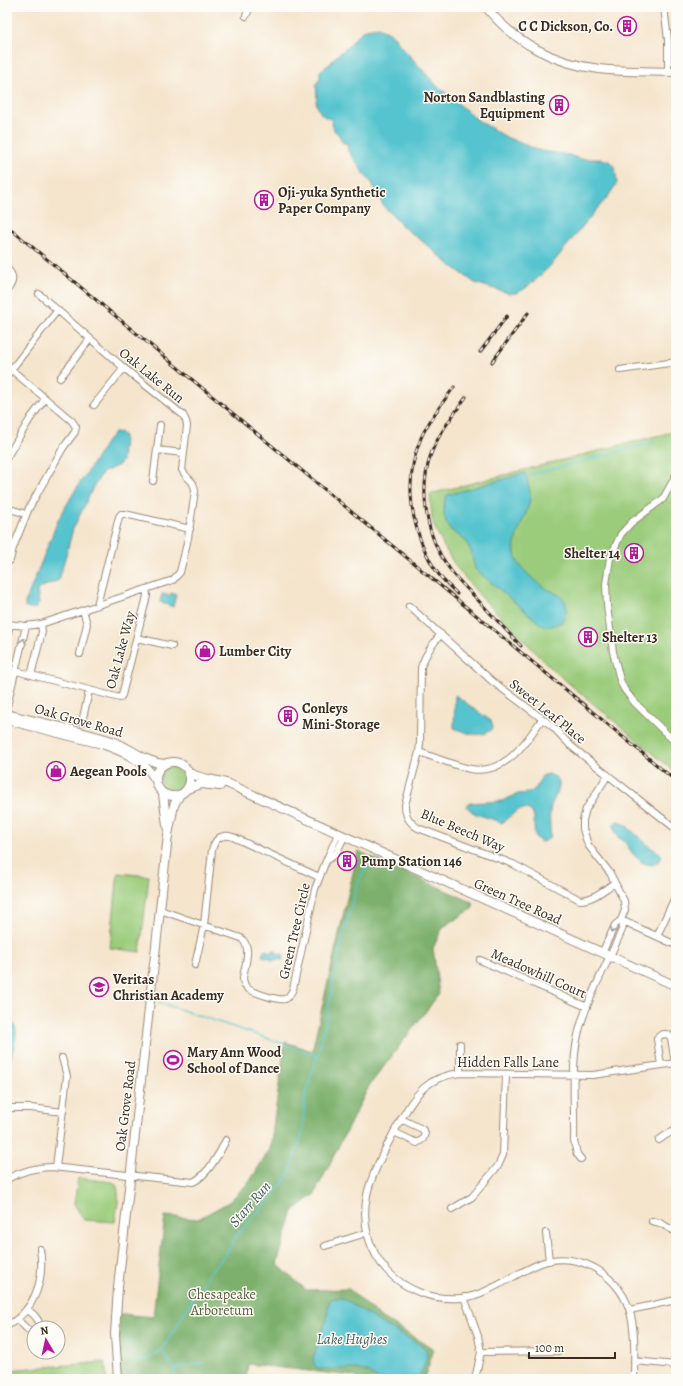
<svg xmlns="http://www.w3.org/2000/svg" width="683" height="1386" font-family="Alegreya,serif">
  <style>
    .green { fill: #9bcc7c; stroke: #6b7b4d }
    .forest { fill: #7cb06c; stroke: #5c6d45 }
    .water { fill: #57c4cf; stroke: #497776 }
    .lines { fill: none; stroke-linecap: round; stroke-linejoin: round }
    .stream { stroke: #57c4cf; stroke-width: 1.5 }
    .minor-casing { stroke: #988876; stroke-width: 8 }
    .tertiary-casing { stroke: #988876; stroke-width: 10 }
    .minor { stroke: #fff; stroke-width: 6 }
    .tertiary { stroke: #fff; stroke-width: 8 }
    .rail-casing { stroke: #3b2a1e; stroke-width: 3 }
    .rail { stroke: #fdfcf7; stroke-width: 1.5; stroke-dasharray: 4.5; stroke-linecap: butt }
    .oneway { stroke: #a79f9a }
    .labels { text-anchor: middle; stroke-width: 3; stroke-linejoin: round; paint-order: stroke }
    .poi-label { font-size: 14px; font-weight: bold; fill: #3b2a1e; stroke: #fdfcf7; text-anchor: start }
    .street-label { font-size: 14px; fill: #3b2a1e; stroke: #fdfcf7 }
    .park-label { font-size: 14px; fill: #585b3a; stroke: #fdfcf7 }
    .water-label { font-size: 15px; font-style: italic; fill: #45605c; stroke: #fdfcf7 }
  </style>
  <rect width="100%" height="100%" fill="#fdfcf7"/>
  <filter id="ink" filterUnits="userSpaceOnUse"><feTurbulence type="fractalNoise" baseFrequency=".025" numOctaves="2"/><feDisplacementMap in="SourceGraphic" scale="8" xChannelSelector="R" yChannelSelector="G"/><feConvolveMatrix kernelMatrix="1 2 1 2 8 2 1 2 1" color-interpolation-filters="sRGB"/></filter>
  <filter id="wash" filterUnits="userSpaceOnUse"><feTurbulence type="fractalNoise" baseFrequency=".012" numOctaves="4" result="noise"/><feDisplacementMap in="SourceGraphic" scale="16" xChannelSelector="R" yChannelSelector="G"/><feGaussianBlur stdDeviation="0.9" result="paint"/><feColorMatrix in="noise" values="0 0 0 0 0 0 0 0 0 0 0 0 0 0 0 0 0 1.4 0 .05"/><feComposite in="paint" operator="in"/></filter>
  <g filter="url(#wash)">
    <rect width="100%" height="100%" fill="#f5e5cd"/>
    <path class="green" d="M676,431V773L552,669L482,598L456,567L444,547L435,528L432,519L430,494Z
      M160 779a12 12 0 1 1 24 0a12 12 0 1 1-24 0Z
      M118,873L149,876L140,952L110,948Z
      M78,1178L113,1182C123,1188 116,1212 115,1222L84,1220L74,1204Z
      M105,1362L107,1379H7V1370Z"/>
    <path class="forest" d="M358,851L474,903L472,909L443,927L433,948L439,994L369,1086L314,1195L293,1211L277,1264L306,1290L349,1289L380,1317L434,1349L424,1379H360L353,1376L248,1364L246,1379H121L119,1351V1314L153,1317L165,1216L198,1219L229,1202L250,1181L270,1149L285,1042L312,1051Z"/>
    <path class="water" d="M379,27L394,36L399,44L436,85L479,121L508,138L541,151L569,155L580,159H602L611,162L615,167L617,183L607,198L595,211L552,264L538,278L523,290L516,293H508L475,283L449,264L422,241L403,227L398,220L384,207L372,183L364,174L357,163L348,151L347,143H343L339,135L334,130L331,119C322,118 317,109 316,101L317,98L316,84L320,79V71L331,63L334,58L349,46L357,36L361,32L366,29Z
      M120,432L124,436L122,461L119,465L102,473L92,490L73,529L59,580L40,588L37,591L39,603L36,608L30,609L25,607V603L59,518L76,489L108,440L114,433Z
      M525,473C527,481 531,490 530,498C528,518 508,539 517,560C520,569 537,582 545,588C552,592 564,595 566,604C568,610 564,617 562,622L551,626H543L475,569L471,551L466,541L451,530L446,522L444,514V503L447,495Z
      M171,593L176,595L173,607L160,602L162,594L170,596Z
      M455,695L491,721L493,727C484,740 466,733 454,728Z
      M547,774C552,775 558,777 559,782C561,789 553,799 551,806C548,817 551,827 550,838L545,841L541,842C528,835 540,817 529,810C515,805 512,819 501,823C497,821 493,819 489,818C480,815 473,815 467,806L468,803L502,801L518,794L529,793L536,788L542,776Z
      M617,821L622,822L650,847L660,853L662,857L659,861L653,865L646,864L640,861L633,854L624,841L619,838L614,830V825Z
      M264,950L272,952L273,950H276V953L284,955L283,960L275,959L273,961L271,960V958L262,956Z
      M7,1021H12C21,1032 13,1048 10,1059L7,1061Z
      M334,1298H342L384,1325L424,1347C431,1357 422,1370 418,1379H378L368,1372L356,1369H318L314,1364L313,1358L327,1319L328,1306L330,1300Z"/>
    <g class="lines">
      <path class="stream" d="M526,476L655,442
        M158,1002L302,1050L320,1057
        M137,1361L146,1360L162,1350
        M175,1369L204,1362
        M176,1379L174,1369L162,1350L193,1298L200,1291L208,1274L227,1253L236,1236L270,1199L289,1175L303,1132L305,1096L318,1054L327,1017L338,956L345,929L358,883L365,870L374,861"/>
    </g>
  </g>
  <g filter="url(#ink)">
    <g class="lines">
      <g class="minor-casing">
        <path id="minor" d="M664,7L668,40V71
          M246,16L250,7
          M7,269C15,276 13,283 7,290
          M7,366L72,421L76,427L75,432L63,448L29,508L13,548L7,550
          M620,370L676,362
          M7,375L57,311
          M60,378L90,339
          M94,405L124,368
          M157,450L183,453
          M7,457L30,419L45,399
          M676,475L663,499L632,522L621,534L610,558L606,584L607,606L613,652L620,680L624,689L634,702L676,743
          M153,481L160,425
          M7,508L26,514
          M7,563L10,560L13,548
          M97,605L119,517L121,514H125L190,529
          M409,606L492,681L552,726L571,746L676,829
          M7,624L26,626L41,624L173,580L180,572L184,556L188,538L195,491C194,479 187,480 182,470L187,426L186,421L183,415L124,368L39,294
          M441,634C432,645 426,653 421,667L420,743L419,752L405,805C405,816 409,822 418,828L513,864L580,900C594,900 604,889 615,883
          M7,636L10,625
          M137,638L172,646
          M80,654L87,624L83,610
          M16,671L120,698L122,695L147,596L146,589
          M31,675L42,632L41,624
          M7,706L26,626
          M82,722L89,691
          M419,752C434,757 450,764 466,768C503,778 524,745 542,719
          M608,775L586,809L583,820V829L588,845L610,873L624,901L625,910L621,920L676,945
          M338,834L326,861L336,854L344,837
          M160,910L241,938C253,948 244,966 243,979C244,983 244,985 247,988C252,992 278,1001 285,999C289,998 291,993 293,989L315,889L326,861
          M657,936L676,895
          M480,960L587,1007
          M195,965L204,925L212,850C215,839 221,833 233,837L319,877
          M661,1065L657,1039C660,1034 664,1033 669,1035L671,1038L675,1063
          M460,1073V1044
          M7,1108H31L63,1112
          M394,1132L417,1143L423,1139L425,1133L422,1129L401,1119
          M659,1140L666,1135L676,1130
          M581,1159L577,1154L574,1141C575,1109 571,1072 577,1040C584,1003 607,965 622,930L623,925L621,920L615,925L602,953
          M56,1167L67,1076L62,1058
          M7,1179C22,1171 36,1167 52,1167L193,1182C207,1176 220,1153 226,1140
          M452,1209L472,1197L498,1166L503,1155L506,1075
          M652,1221L660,1223L676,1232
          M546,1233L549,1261
          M325,1246L366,1233
          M464,1297L478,1336L481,1352L475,1379
          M27,1309C33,1314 40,1319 40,1328
          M630,1310L676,1300
          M17,1319L30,1332H34
          M7,1326C35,1310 45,1280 40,1249
          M481,1352L558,1351
          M634,1361L676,1365
          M634,1379C634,1359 636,1336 631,1316C623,1277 579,1249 541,1263C517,1272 487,1296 461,1298C402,1303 355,1255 367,1195C371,1174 389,1141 400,1121C416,1094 426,1077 460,1073L593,1075L676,1063"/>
      </g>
      <g class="tertiary-casing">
        <path id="tertiary" d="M486,7C514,42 555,64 599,69C624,72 651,71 676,72
          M7,714C42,723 78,730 112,741C130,747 145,763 165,764
          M7,720L102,744C122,751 144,760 155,779
          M156 779a17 17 0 1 1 34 0a17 17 0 1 1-34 0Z
          M188,772C201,780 216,779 229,784L676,986
          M187,789L201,784L220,786
          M163,794L167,825
          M118,1379L115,1334L118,1287L160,910L168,835L174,805L179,796"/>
      </g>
      <use href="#minor" class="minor"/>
      <use href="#tertiary" class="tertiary"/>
      <g class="rail-casing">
        <path id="rail" d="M7,226L676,781
          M480,352L507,316
          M492,362L528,313
          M454,387C442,404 429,419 421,438C405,476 409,517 426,553C430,561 435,570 440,576C445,583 452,588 457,594
          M466,397C453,416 437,435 430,457C419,493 426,537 449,568C456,578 466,588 475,597C490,613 506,630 521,646"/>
      </g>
      <use href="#rail" class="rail"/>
    </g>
    <defs><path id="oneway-chevron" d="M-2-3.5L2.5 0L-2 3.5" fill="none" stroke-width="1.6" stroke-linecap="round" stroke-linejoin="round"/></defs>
    <g class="oneway">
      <use href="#oneway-chevron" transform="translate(23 641) rotate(-77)"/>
      <use href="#oneway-chevron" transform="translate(613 930) rotate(116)"/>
    </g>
  </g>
  <defs>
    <g id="building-ring" transform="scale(1)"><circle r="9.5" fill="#fdfcf7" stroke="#b5179e" stroke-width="1.5"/><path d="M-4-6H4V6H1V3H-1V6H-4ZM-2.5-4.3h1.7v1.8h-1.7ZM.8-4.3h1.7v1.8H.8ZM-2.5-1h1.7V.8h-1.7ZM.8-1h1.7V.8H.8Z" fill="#b5179e"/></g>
    <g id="shop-ring" transform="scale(1)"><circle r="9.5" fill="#fdfcf7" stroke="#b5179e" stroke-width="1.5"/><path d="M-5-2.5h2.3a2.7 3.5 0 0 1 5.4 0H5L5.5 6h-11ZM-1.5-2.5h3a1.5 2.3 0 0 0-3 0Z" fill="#b5179e"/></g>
    <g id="school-ring" transform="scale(1)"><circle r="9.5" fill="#fdfcf7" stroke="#b5179e" stroke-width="1.5"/><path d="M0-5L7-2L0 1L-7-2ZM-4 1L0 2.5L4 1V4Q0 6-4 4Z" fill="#b5179e"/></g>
    <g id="stadium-ring" transform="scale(1)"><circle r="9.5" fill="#fdfcf7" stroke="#b5179e" stroke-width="1.5"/><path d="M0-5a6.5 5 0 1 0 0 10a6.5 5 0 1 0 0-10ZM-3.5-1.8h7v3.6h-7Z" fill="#b5179e"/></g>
  </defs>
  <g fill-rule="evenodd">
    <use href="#building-ring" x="627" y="26"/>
    <use href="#building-ring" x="559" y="105"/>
    <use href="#building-ring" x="264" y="200"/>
    <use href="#building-ring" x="634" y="553"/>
    <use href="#building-ring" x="588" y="637"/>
    <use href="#shop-ring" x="205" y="651"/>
    <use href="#building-ring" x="288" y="716"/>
    <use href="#shop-ring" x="56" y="771"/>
    <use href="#building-ring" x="347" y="861"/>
    <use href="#school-ring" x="99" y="987"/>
    <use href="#stadium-ring" x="173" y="1060"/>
  </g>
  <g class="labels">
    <g class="poi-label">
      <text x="613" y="31" text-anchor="end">C C Dickson, Co.</text>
      <text x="545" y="102" text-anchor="end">Norton Sandblasting<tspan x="545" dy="16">Equipment</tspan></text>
      <text x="278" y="197">Oji-yuka Synthetic<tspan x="278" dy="16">Paper Company</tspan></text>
      <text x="620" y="558" text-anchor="end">Shelter 14</text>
      <text x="602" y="642">Shelter 13</text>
      <text x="219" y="656">Lumber City</text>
      <text x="302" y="713">Conleys<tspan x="302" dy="16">Mini-Storage</tspan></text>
      <text x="70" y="776">Aegean Pools</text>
      <text x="361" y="866">Pump Station 146</text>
      <text x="113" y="984">Veritas<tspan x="113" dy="16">Christian Academy</tspan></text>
      <text x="187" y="1057">Mary Ann Wood<tspan x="187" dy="16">School of Dance</tspan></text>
    </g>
    <g class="street-label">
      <text transform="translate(152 375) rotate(39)" y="5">Oak Lake Run</text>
      <text transform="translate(120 650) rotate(-75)" y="5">Oak Lake Way</text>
      <text transform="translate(548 711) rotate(39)" y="5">Sweet Leaf Place</text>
      <text transform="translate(79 720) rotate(16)" y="5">Oak Grove Road</text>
      <text transform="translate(463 830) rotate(23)" y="5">Blue Beech Way</text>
      <text transform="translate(518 901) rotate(24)" y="5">Green Tree Road</text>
      <text transform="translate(294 931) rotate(-77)" y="5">Green Tree Circle</text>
      <text transform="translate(539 973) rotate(24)" y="5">Meadowhill Court</text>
      <text x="508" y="1067">Hidden Falls Lane</text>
      <text transform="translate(125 1106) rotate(-83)" y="5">Oak Grove Road</text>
    </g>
    <g class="park-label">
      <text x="222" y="1299">Chesapeake<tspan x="222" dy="16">Arboretum</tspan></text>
    </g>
    <g class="water-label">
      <text transform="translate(250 1204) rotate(-49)" y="5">Starr Run</text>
      <text x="352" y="1344">Lake Hughes</text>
    </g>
  </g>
  <rect width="683" height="1386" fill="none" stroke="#fdfcf7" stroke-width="24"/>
  <g transform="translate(46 1340) rotate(351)"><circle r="19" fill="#fdfcf7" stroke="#afa8a0"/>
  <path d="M0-3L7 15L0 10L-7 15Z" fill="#b5179e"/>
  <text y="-6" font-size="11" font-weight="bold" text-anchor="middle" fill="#3b2a1e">N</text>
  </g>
  <path d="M529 1352v6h86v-6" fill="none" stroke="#3b2a1e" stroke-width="2"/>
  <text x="535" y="1352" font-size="12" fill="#3b2a1e" stroke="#fdfcf7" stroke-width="3" paint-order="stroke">100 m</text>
</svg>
